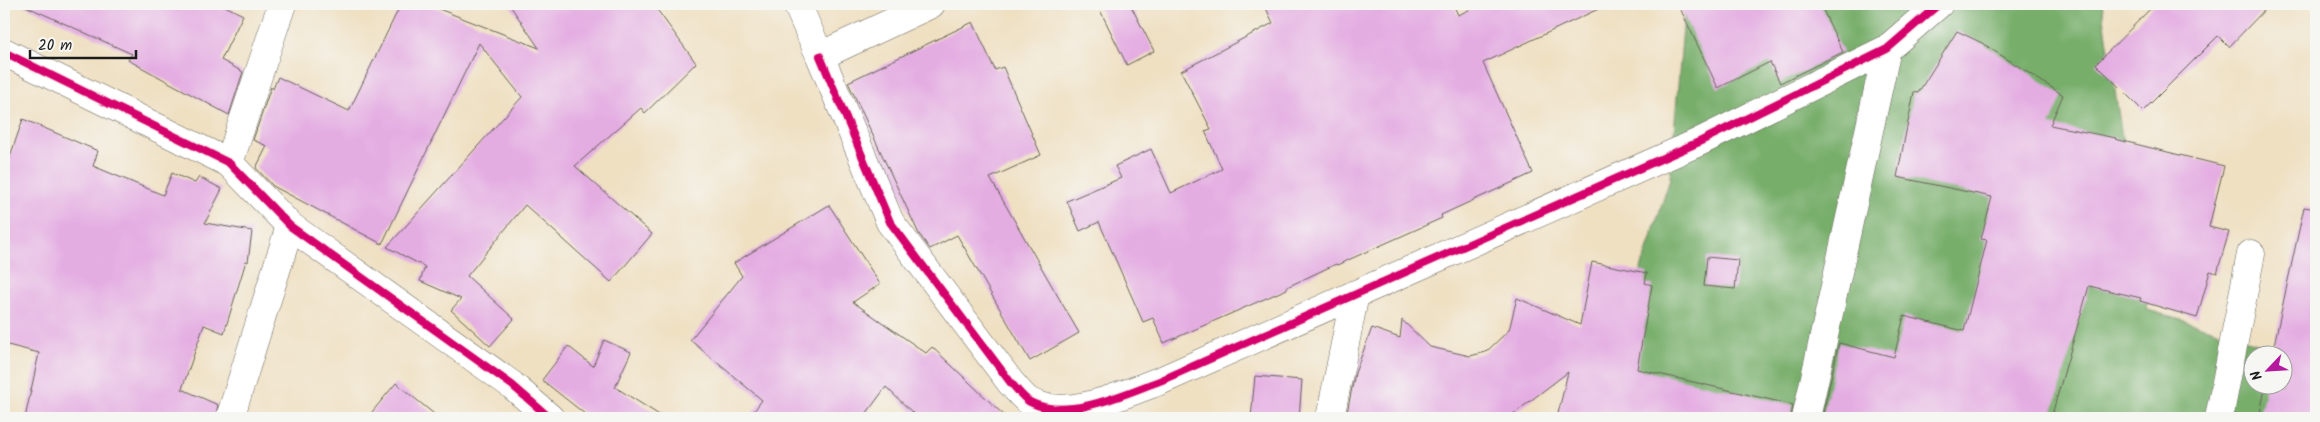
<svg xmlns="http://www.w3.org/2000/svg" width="2320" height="422" font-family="Kalam,sans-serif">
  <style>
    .forest { fill: #77ae6b; stroke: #4a6544; fill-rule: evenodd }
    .building { fill: #e4ade2 }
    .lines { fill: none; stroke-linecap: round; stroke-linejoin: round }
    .street-casing { stroke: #666156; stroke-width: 29 }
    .street { stroke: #fff; stroke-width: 28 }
    .cycleway-casing { stroke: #f6f6f2; stroke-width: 11 }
    .cycleway { stroke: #d6006c; stroke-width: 8 }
  </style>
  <rect width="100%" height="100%" fill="#f6f6f2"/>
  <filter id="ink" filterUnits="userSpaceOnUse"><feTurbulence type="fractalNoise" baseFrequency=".02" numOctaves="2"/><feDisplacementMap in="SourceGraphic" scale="10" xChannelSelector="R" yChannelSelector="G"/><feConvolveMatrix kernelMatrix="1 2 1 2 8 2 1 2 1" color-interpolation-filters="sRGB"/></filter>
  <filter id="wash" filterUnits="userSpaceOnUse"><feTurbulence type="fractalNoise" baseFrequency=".0096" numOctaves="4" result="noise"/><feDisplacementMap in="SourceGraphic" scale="20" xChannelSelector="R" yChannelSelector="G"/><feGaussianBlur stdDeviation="1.12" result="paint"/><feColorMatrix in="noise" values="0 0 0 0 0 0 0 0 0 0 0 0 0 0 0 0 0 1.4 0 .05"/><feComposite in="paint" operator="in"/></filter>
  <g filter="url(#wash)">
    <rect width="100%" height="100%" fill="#efe0c2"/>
    <path class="forest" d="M1685,4H2102L2148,310L2316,361V418H1593L1670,179ZM2252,354H2282V384H2252Z"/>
    <g id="blocks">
      <path class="building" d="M21,4H221L243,15L221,60L243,72L229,115L128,60L132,54Z
        M401,4H426L539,48L509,4H653L696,63L645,113L641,108L575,166L652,234L611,282L525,205L467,276L514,319L490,346L451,310L461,299L420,281L425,267L387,247L522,97L479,43L382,244L273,186L256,168L267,146L253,140L271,87L273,89L278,77L349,111Z
        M1097,4H1130L1154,51L1127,65Z
        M1264,4H1453L1458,15L1482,4H1609L1483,63L1533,173L1441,215L1442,218L1337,265L1336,264L1287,287V289L1164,343L1153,318L1143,322L1099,222L1080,231L1067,201L1121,178L1115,166L1151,149L1171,193L1222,169L1205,131L1211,129L1181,71L1273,23Z
        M1678,4H1820L1843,52L1780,83L1770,62L1718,88Z
        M2155,4H2270L2229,47L2218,36L2143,111L2096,64Z
        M973,22L995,70L1003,67L1041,155L990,178L1079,333L1030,361L957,235L930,249L919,234L848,82Z
        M1957,31L1982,43L2063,95L2050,125L2116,138L2115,139L2224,166L2209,227L2229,232L2217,273L2210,271L2197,318L2140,301L2141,298L2089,286L2051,418H1822L1839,343L1894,357L1904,316L1964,331L1987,240L1981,239L1992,197L1897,177L1914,92L1918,93Z
        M23,119L98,151L93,166L163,195L172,173L195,183L199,177L222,189L205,223L252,231L248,262L246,261L224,333L204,325L182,389L218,405L215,418H25L39,353L4,344V174Z
        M829,205L880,284L853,302L926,353L932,347L1007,418H918L886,387L863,418H749L762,400L690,340L742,276L734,263Z
        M2304,207L2316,209V400L2313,418H2259L2266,384H2282V354H2272Z
        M1707,257L1738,260L1735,289L1704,286Z
        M1592,262L1647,273L1645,283L1652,285L1637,369L1793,405L1791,418H1557L1568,372L1508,418H1346L1355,373L1372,328L1400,338L1402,320L1430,347L1470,356L1486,352L1509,330L1517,298L1580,325Z
        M604,340L631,352L615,387L664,418H590L542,380L568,346L593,366Z
        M1255,376L1302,380L1299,418H1251Z
        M396,383L439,418H367Z"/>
    </g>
  </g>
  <g filter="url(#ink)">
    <use href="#blocks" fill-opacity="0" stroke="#666156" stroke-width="1"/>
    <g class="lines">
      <g class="street-casing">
        <path id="street" d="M797,4L820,56L931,4
          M4,52L229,163L290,226L512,385L550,418
          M820,56L890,222L1011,383C1017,389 1023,398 1030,402C1068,422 1126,393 1162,380L1699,142L1887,49L1939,4
          M229,163L282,4
          M230,418L290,226
          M1330,418L1355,294
          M1806,418L1887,49
          M2219,418L2251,254"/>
      </g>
      <use href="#street" class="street"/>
      <g class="cycleway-casing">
        <path id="cycleway" d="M4,52L229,163L290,226L512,385L550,418
          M820,56L890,222L1011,383C1017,389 1023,398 1030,402C1068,422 1126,393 1162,380L1699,142L1887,49L1939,4"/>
      </g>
      <use href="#cycleway" class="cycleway"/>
    </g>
  </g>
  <rect width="2320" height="422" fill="none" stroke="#f6f6f2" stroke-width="20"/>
  <g transform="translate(2268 370) rotate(245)"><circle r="24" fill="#f6f6f2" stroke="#9f9f9c"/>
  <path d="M0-4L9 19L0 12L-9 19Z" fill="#b5179e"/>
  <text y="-8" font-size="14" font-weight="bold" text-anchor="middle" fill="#1c1c1c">N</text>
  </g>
  <path d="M30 50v8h106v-8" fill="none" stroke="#1c1c1c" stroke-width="2.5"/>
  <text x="38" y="50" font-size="15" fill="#1c1c1c" stroke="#f6f6f2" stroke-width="4" paint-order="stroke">20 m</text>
</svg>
